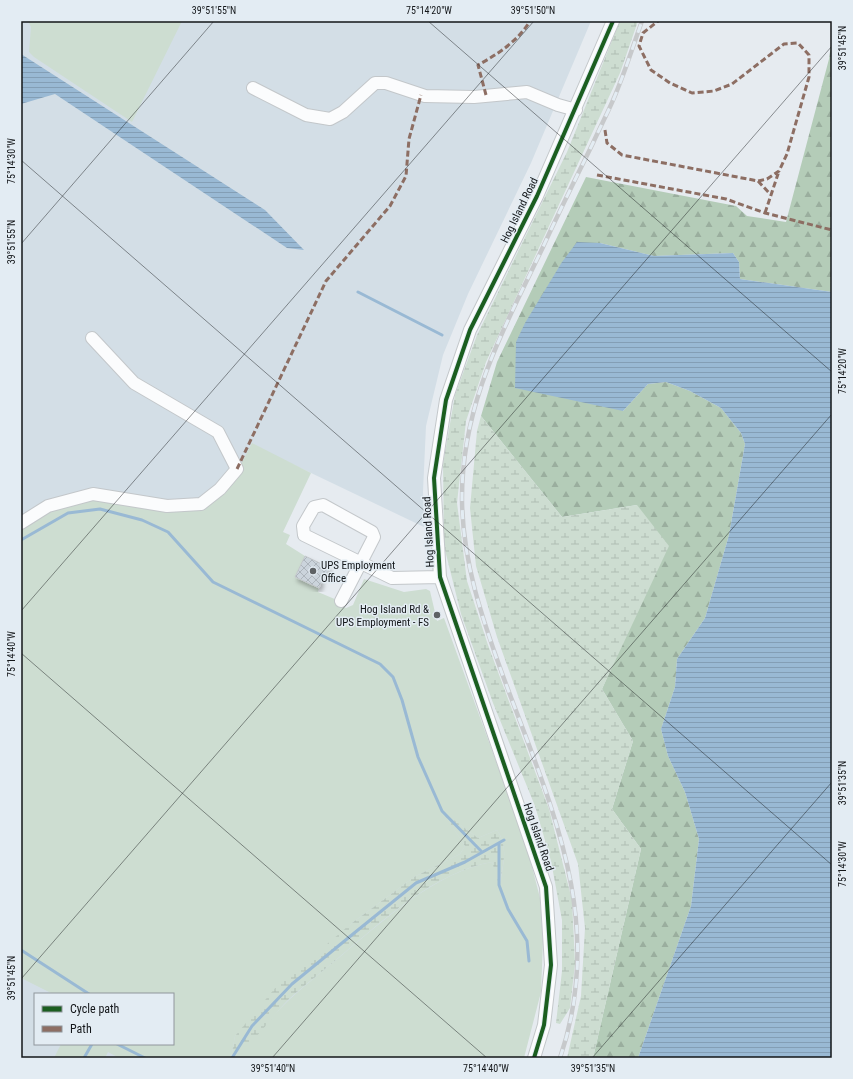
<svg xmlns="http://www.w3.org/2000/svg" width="853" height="1079" font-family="'Roboto Condensed',sans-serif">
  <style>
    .built { fill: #d3dee6; fill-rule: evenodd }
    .green { fill: #cdddd1 }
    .forest { fill: url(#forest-firs) }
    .wetland { fill: url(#wetland-marsh) }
    .water { fill: url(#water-rules) }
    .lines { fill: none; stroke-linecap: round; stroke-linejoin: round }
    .stream { stroke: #99b9d4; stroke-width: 3 }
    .building { fill: url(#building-cross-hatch); stroke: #c2c6c9; filter: url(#shadow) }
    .minor-casing { stroke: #c3c7ca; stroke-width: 14 }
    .minor { stroke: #fbfcfd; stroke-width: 12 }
    .rail-casing { stroke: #c7c9cb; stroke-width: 4.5 }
    .rail { stroke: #e3ecf3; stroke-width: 3; stroke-dasharray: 9; stroke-linecap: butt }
    .quiet { stroke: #8d6e63; stroke-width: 3; stroke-dasharray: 6 3; stroke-linecap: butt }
    .cycleway-casing { stroke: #e3ecf3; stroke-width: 6 }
    .cycleway { stroke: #1b5e20; stroke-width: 4 }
    .ticks { fill: none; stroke: #131619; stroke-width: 1; stroke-opacity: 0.45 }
    .poi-dot { fill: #5d6164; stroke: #e3ecf3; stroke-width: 1.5 }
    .labels { text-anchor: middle; stroke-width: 3; stroke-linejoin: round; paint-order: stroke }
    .street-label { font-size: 11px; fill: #131619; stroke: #e3ecf3 }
    .poi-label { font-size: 11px; fill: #131619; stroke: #e3ecf3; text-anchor: start }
    .neatline { fill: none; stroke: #131619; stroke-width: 1.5 }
    .ticks-label { font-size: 10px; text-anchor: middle; fill: #131619 }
  </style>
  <defs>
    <pattern id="forest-firs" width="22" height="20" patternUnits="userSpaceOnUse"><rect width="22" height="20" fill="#b4ccb8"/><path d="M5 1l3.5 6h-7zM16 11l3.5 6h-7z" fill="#9aae9e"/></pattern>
    <pattern id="wetland-marsh" width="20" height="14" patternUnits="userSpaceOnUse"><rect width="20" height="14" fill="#cdddd1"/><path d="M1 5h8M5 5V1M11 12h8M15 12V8" fill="none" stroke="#afbdb3"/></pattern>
    <pattern id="water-rules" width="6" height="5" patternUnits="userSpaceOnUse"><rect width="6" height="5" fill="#99b9d4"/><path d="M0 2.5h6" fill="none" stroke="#839eb5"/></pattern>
    <pattern id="building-cross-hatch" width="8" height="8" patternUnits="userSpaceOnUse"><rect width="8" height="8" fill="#cbd4dc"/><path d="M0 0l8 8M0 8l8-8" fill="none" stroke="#adb5bc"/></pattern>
    <filter id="shadow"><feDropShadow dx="2" dy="4" stdDeviation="2" flood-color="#0004"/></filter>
  </defs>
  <rect width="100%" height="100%" fill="#e6ebf0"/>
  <path class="built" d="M21,21H591L531,163L468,294L443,355L426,426L423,491L424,527L286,461L230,578L523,848L515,1058H21ZM35,994H173V1044H35Z"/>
  <path class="green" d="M28,21H182L132,122L34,57L29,52L31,27Z
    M252,443L311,473L283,532L290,535L286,544L305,556L295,577L319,588L318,592L337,600L339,605L346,608L353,605L364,579L404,592L426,589L430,591L437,621L444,618L527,847L540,898L543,941L541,992L524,1058H232C253,1040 270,1018 290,999C306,984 324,970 341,956C384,920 436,872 492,862L500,884C503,864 509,848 497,830L478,838L443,812L465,846L460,854L414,877L352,923L235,1036L231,1058H119L108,1052L105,1058H54L61,1044H173V994H53L21,978V528L33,520L74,502L109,500L151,510L179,511L211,503L233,480Z"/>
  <path class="forest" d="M832,37V292L740,279L739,262L733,253L654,256L600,243L623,411L648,384L666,382L690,391L721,408L741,433L745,444L729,535L705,618L677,659L675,687L661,729L668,756L685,792L699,839L691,906L638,1058H593L641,849L612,809L633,741L602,689L625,636L637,505L562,517L481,416L497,362L586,177L736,206L747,216L786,222L829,59Z"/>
  <path class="wetland" d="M620,21H638L620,73L486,362L466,421L457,503L467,581L488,645L549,809L572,900L575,964L570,1008L560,1024L556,1023L562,971V920L551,861L535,806L493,703L461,614L444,546L443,464L455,395L477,335L567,152Z
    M481,416L562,517L637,505L669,546L602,689L633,741L612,809L641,849L593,1058H567L581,996L585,928L578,864L497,637L476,566L470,508L477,431Z
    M442,811L478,838L497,830C509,848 503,865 499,885L492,862C434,872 381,922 337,959C321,973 303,986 288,1000C273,1015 249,1050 231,1058L235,1036L276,987L352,923L414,877L460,854L465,846Z"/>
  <path class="water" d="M21,54L265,210L304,250L287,248L55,94L21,104Z
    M577,242L600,243L654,256L733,253L739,262L740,279L832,292V1058H638L691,906L699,839L685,792L668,756L661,729L675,687L677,659L705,618L729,535L745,444L741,433L721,408L690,391L666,382L648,384L623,411L515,388L516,342L525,323L562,262Z"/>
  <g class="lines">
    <path class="stream" d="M358,292L442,335
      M21,540L68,513L100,509L142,520L168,532L213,582L380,664L393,677L402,700L418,757L442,811L482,852
      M499,843V885L508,909L527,941L529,961
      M21,950L89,994
      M117,1044L145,1058
      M84,1058L92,1044
      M232,1058L252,1026L292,984L353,934L416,883L465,862L504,840"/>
  </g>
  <path class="building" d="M305,556L330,568L326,575L323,573L320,580L322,581L319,588L295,577Z"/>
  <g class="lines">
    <g class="minor-casing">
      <path id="minor" d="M253,88L306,115L330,119L343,112L375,83H386L425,96L474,97L527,92L558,105L576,110
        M21,523L48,506L93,494L167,506L201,504L220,489L237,469L218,432L134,383L92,338
        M341,601L374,537L372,532L323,505L314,507L303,526L304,535L392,578L440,577
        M534,1058L544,1025L551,965L546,887L440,577L434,478L446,400L470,330L537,196L613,21"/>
    </g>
    <use href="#minor" class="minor"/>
    <g class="rail-casing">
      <path id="rail" d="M560,1058C607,920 550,804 503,676C482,618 463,563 462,501C461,405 503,331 543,247C559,212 576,178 593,143C601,125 611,107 618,88C627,66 634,43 642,21"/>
    </g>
    <use href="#rail" class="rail"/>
    <path class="quiet" d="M486,95L478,65C498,54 518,41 530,21
      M605,130L607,143L622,155L758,181L767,179L779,171L787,154L809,77V55L798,43L784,44L732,84L714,91L692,93L670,83L651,70L639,46L643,33L658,21
      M597,175L726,199L765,213L832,230
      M758,181L771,195
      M765,213L779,171
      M237,469L326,281L390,206L406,176L409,139L421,95"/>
    <g class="cycleway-casing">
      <path id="cycleway" d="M534,1058L544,1025L551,965L546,887L440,577L434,478L446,400L470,330L537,196L613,21"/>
    </g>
    <use href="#cycleway" class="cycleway"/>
  </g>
  <path class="ticks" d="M428,21L832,372M21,160L832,865M21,244L214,21M21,611L534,21M21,653L487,1058M21,979L832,46M272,1058L832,414M592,1058L832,782"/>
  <g class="poi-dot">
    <circle cx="313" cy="571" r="4"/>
    <circle cx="437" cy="615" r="4"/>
  </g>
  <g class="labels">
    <g class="street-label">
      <text transform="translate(519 210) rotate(-64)" y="4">Hog Island Road</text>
      <text transform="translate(428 532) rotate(-93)" y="4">Hog Island Road</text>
      <text transform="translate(539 837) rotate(71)" y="4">Hog Island Road</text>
    </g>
    <g class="poi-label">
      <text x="321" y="569">UPS Employment<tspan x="321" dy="13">Office</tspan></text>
      <text x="429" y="613" text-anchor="end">Hog Island Rd &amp;<tspan x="429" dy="13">UPS Employment - FS</tspan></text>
    </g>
  </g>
  <rect width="853" height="1079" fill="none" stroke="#e3ecf3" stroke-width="44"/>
  <rect x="34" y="993" width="140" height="52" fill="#e3ecf3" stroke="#90969c"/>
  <rect x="42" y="1006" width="20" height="6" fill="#1b5e20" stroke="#90969c"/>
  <text x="70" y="1013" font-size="12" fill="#131619">Cycle path</text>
  <rect x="42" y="1026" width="20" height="6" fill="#8d6e63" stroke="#90969c"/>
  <text x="70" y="1033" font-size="12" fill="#131619">Path</text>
  <rect x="22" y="22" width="809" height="1035" class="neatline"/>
  <g class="ticks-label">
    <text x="214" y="14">39°51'55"N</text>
    <text x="429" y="14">75°14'20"W</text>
    <text x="533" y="14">39°51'50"N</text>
    <text transform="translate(842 48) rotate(-90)" y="4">39°51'45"N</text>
    <text transform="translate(11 161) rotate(-90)" y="4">75°14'30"W</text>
    <text transform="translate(11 242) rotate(-90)" y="4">39°51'55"N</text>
    <text transform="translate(842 371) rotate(-90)" y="4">75°14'20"W</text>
    <text transform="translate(11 654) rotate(-90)" y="4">75°14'40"W</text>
    <text transform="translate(842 783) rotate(-90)" y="4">39°51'35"N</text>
    <text transform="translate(842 864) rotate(-90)" y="4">75°14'30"W</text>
    <text transform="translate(11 978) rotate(-90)" y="4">39°51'45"N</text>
    <text x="273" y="1072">39°51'40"N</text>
    <text x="486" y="1072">75°14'40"W</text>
    <text x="593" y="1072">39°51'35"N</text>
  </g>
</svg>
